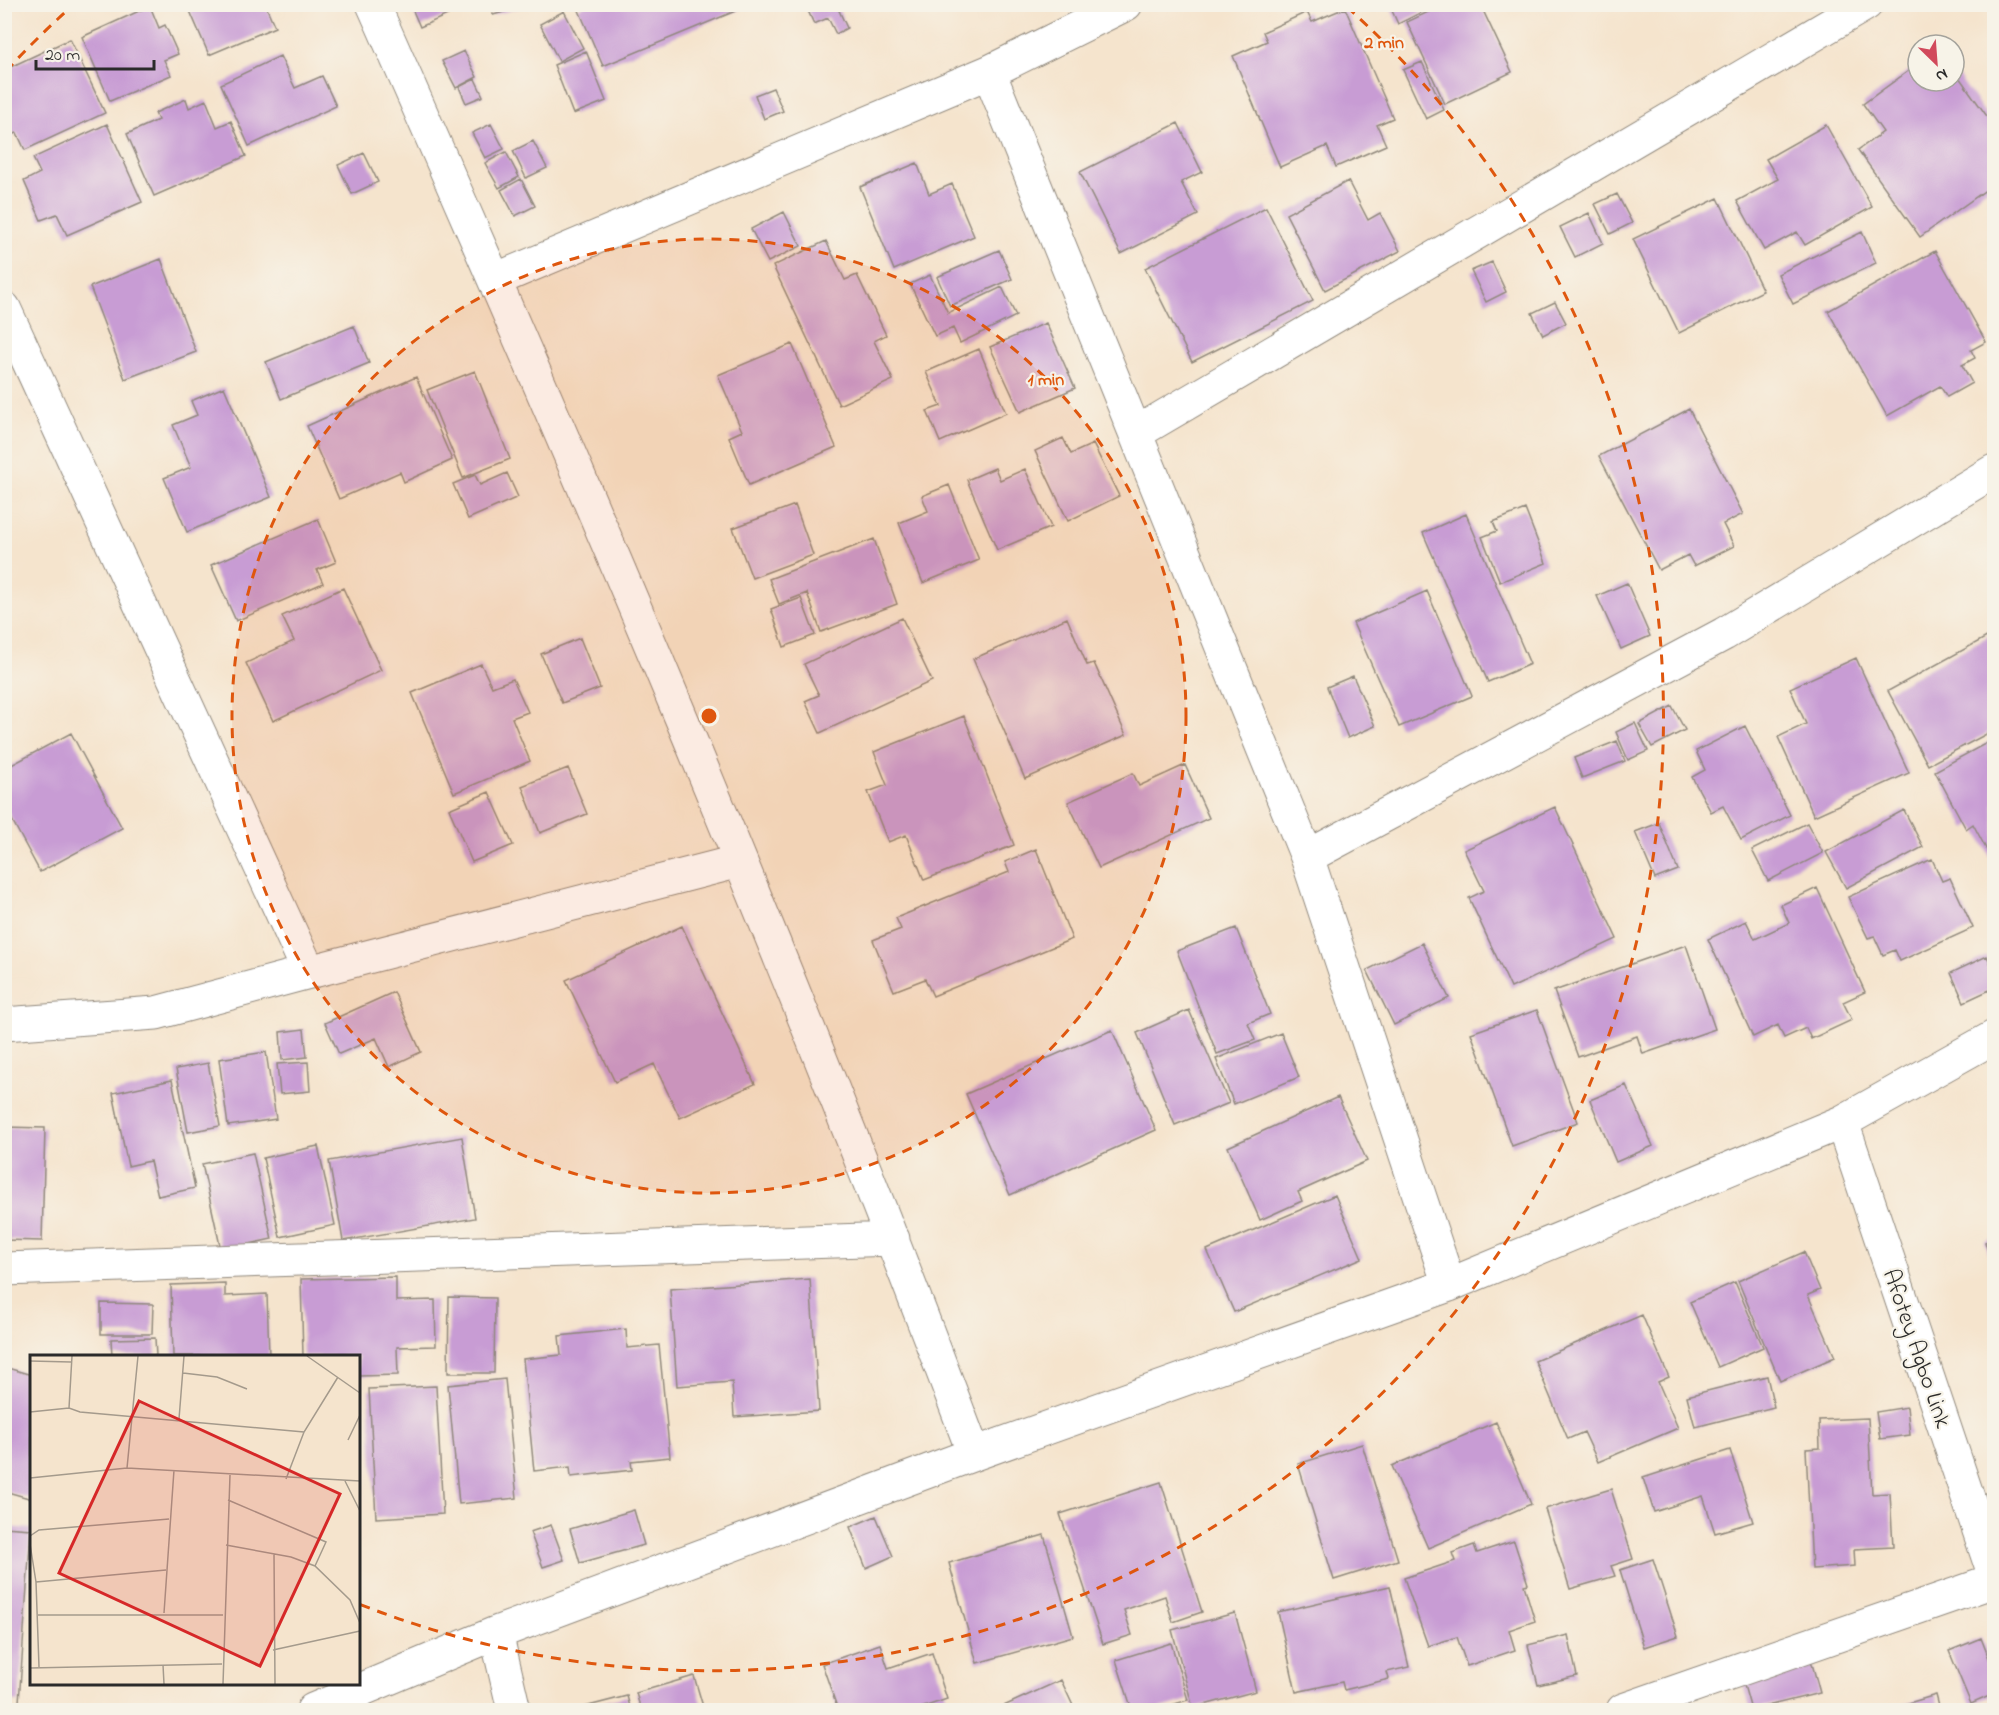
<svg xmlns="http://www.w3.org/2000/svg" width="1999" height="1715" font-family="'Indie Flower',sans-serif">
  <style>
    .building { fill: #c89cd4 }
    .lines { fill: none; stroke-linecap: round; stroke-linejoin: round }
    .minor-casing { stroke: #90887c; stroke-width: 35 }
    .minor { stroke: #fff; stroke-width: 33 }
    .ring { fill: none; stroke: #df570e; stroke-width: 3; stroke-dasharray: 10 8 }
    .labels { text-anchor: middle; stroke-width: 4.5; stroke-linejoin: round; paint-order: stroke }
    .street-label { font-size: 24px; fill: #2b2b2b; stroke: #f7f3e8 }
    .inset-road { fill: none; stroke: #a49a8c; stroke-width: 1.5 }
    .view { fill: #d62828; fill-opacity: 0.15; stroke: #d62828; stroke-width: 3 }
    .inset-edge { fill: none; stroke: #2b2b2b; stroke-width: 3 }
    .centre { fill: #df570e; stroke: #f7f3e8; stroke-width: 3 }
    .ring-label { font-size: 18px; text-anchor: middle; font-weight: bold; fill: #df570e; stroke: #f7f3e8; stroke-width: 4.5; stroke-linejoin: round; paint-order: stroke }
  </style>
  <rect width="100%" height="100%" fill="#f7f3e8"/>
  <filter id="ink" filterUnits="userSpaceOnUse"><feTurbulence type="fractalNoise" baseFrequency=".0167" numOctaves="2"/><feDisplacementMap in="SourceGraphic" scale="12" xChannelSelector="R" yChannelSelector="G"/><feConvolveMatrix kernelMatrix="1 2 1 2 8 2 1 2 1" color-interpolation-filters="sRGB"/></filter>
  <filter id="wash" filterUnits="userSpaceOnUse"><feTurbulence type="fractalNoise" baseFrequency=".008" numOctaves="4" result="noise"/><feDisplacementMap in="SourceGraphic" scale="24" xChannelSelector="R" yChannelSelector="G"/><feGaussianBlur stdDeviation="1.35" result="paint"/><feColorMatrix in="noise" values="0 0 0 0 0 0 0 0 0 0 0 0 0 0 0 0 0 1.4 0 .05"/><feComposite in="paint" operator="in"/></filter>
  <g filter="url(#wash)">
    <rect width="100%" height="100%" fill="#f5e4cd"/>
    <g id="blocks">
      <path class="building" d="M187,4H265L275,27L209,55Z
        M410,4H445L450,14L420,27Z
        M490,4H529V5L493,15Z
        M587,4H750V5L603,66L578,8Z
        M805,4H836L847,28L836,34L828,18L814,24Z
        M1389,4H1438L1398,24Z
        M1445,4H1480L1512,72L1445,104L1407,22Z
        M150,6L159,28L165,25L178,54L164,60L171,75L110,101L82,37Z
        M1345,8L1393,118L1377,125L1386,145L1336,167L1327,146L1280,167L1233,56L1267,41L1263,32L1307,12L1312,22Z
        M564,11L583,48L559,61L540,24Z
        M70,39L105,113L25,150L17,133L4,138L6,99L4,70Z
        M464,51L477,77L456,88L442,61Z
        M586,51L606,101L573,114L554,65Z
        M280,56L295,88L322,76L336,106L249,146L221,84Z
        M1422,62L1444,110L1426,119L1403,70Z
        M1918,64V81H1954V70L1994,126V184L1920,237L1858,150L1883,132L1863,104Z
        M475,79L483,96L466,103L459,87Z
        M773,88L783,111L764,119L755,95Z
        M186,99L189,108L206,100L217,127L231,121L246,156L154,196L127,134L158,120L155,113Z
        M1178,123L1202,172L1181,182L1198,215L1121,254L1080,172Z
        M107,124L142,202L67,235L57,214L41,220L24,181L40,173L33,158Z
        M491,124L504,149L485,158L472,133Z
        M1826,125L1872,207L1805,245L1797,232L1764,250L1737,201L1778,179L1766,159Z
        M533,141L547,168L526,178L513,151Z
        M506,152L519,177L499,188L485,163Z
        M364,153L378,182L352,194L338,165Z
        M917,163L929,194L952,184L974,236L894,270L860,187Z
        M521,179L535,206L515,216L501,190Z
        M1348,181L1368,220L1380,213L1400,251L1325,290L1286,214Z
        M1617,194L1632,223L1610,234L1595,204Z
        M1718,198L1763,291L1679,333L1633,239Z
        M1266,207L1313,301L1192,362L1145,268Z
        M784,212L801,246L768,262L751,229Z
        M1589,213L1603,243L1575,257L1560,227Z
        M1862,232L1876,263L1793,304L1778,274Z
        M826,241L845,280L857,275L886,335L874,341L893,380L839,405L773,266Z
        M999,250L1012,279L950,306L937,277Z
        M1935,251L1986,342L1971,350L1975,358L1962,365L1972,383L1947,397L1940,386L1887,416L1828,311Z
        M161,259L196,352L125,379L90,287Z
        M1492,262L1506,292L1486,302L1471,271Z
        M930,275L948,313L1002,287L1016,316L960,343L953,328L935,336L910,284Z
        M1555,302L1566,323L1543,335L1532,313Z
        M1046,323L1075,388L1020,412L990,347Z
        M354,326L369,363L281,399L266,362Z
        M792,344L836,447L749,485L729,437L742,431L718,375Z
        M979,349L1006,413L940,442L927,411L941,406L926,372Z
        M475,371L510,459L463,478L427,390Z
        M416,377L452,460L404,482L400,472L339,499L307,426Z
        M224,387L271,497L187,532L164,478L191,467L173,425L197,415L191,401Z
        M1689,409L1743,514L1723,524L1734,546L1694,566L1688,555L1659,570L1599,456Z
        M1063,438L1071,454L1093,444L1119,496L1068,521L1035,451Z
        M995,468L1000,480L1025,469L1051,527L997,550L967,480Z
        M507,473L518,497L468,519L453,484L475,475L480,485Z
        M949,485L979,560L923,583L899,523L928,511L922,496Z
        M795,505L813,555L752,578L733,528Z
        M1525,509L1546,563L1500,582L1482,537L1497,531L1493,522Z
        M1466,514L1530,664L1488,682L1423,533Z
        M318,519L336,562L317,570L323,583L236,621L211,565Z
        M874,539L897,604L821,632L807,593L779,604L769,579Z
        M1627,583L1650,636L1621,649L1597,596Z
        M343,588L381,670L273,721L246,663L294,641L282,616Z
        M1427,591L1472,696L1399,727L1353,623Z
        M801,598L815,635L784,647L771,609Z
        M902,618L932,681L820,733L805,701L819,695L804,664Z
        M1067,618L1087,665L1094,663L1126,735L1025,779L973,659Z
        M1994,633V730L1928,765L1888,691Z
        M580,638L600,688L562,703L541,654Z
        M1856,658L1909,773L1814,816L1778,737L1806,724L1790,688Z
        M481,664L492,687L513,679L528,712L512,718L530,761L454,793L412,693Z
        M1353,676L1375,726L1348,738L1327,687Z
        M1672,706L1685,730L1652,747L1639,724Z
        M964,716L1014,845L924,880L906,835L888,842L868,792L887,785L874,752Z
        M1635,723L1648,751L1628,760L1616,732Z
        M1745,726L1790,815L1741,840L1723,806L1711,812L1692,777L1705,770L1696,751Z
        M71,733L122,828L40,872L4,805V769Z
        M1994,739V856L1991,858L1973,824L1966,829L1935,771Z
        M1617,741L1625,761L1582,778L1574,758Z
        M1185,765L1209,818L1099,868L1068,802L1133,773L1139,786Z
        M568,768L587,814L540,833L522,786Z
        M489,792L513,845L472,862L449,809Z
        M1555,807L1617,939L1511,988L1469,898L1484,891L1464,850Z
        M1904,810L1923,847L1846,888L1826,852Z
        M1659,823L1678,870L1655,879L1635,832Z
        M1807,823L1823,853L1768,881L1752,850Z
        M1036,849L1072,939L933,996L925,979L894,991L873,940L901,929L896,918L1009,872L1005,862Z
        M1932,859L1942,881L1950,878L1973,928L1900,961L1895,950L1883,955L1874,936L1868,938L1848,897Z
        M1817,888L1865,992L1843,1002L1852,1020L1811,1039L1806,1028L1784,1038L1778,1025L1753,1037L1708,939L1746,921L1755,939L1789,923L1781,905Z
        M682,926L755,1084L680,1118L654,1064L615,1082L566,980Z
        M1236,928L1270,1014L1248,1023L1255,1040L1217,1054L1177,951Z
        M1422,943L1449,998L1394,1025L1367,970Z
        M1686,945L1715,1029L1643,1054L1637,1036L1578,1057L1554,991Z
        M1987,956L1994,971V988L1964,1002L1951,973Z
        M394,992L421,1052L389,1067L376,1038L339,1054L325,1023Z
        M1189,1010L1229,1103L1175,1125L1137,1033Z
        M1537,1010L1578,1122L1512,1146L1471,1033Z
        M304,1029L307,1057L282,1060L280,1032Z
        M1112,1030L1156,1130L1010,1195L966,1094Z
        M1281,1033L1299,1077L1234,1104L1216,1059Z
        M266,1052L276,1119L228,1126L219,1059Z
        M308,1062L310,1091L280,1094L277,1064Z
        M208,1063L220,1126L188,1132L176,1069Z
        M172,1080L195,1188L158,1196L150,1161L128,1166L113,1093Z
        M1626,1085L1653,1146L1616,1162L1590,1100Z
        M1338,1097L1367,1161L1298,1192L1302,1201L1260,1220L1228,1147Z
        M4,1127L45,1128L42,1241L4,1240Z
        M462,1137L475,1218L343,1241L329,1161Z
        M318,1146L335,1225L280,1237L263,1158Z
        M253,1153L272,1239L221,1250L202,1164Z
        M1335,1195L1362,1258L1234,1312L1207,1250Z
        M1994,1239V1271L1985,1242Z
        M1804,1252L1820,1290L1808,1295L1835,1357L1780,1381L1738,1281Z
        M396,1277V1301L435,1300L436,1346L397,1347L398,1375L358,1376V1356H303L301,1279Z
        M810,1279L819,1411L734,1417L732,1382L677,1386L670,1289Z
        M1735,1282L1763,1347L1718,1367L1690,1302Z
        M225,1283V1296L267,1294L269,1356H173L171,1285Z
        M449,1297L495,1298L494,1373H448Z
        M101,1303L153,1304L152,1334H101Z
        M1642,1315L1669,1377L1658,1382L1678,1428L1598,1462L1584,1432L1568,1439L1535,1361Z
        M626,1329L627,1348L659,1345L670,1457L631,1461L632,1470L571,1477L570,1467L534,1471L523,1359L561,1355L559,1336Z
        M155,1338L156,1356H112L111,1339Z
        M4,1367L32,1375V1499L4,1491Z
        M1767,1376L1774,1407L1695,1427L1687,1396Z
        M505,1379L517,1498L459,1504L448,1385Z
        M436,1386L443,1514L376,1518L369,1389Z
        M1907,1407L1910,1435L1880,1439L1876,1412Z
        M1868,1418L1872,1494L1890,1493L1893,1547L1854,1549L1855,1566L1812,1569L1806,1449L1820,1448L1819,1420Z
        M1496,1422L1531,1504L1428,1548L1392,1466Z
        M1362,1444L1398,1560L1334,1580L1298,1464Z
        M1730,1450L1753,1522L1715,1533L1703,1496L1654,1512L1643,1478Z
        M1161,1482L1202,1612L1173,1622L1165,1596L1124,1610L1132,1635L1103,1644L1060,1514Z
        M1611,1489L1633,1559L1611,1566L1615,1576L1570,1589L1545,1509Z
        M634,1510L644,1545L580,1563L570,1529Z
        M876,1516L893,1556L866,1568L850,1527Z
        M551,1525L564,1560L543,1567L530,1532Z
        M4,1527L31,1529L19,1702L4,1701Z
        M1044,1535L1073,1636L977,1663L949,1563Z
        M1514,1541L1528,1584L1524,1585L1535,1621L1509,1630L1515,1650L1467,1666L1457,1637L1428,1646L1404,1578L1455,1561L1452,1553L1474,1545L1477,1553Z
        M1653,1559L1678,1636L1644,1647L1620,1570Z
        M1390,1586L1409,1667L1387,1672L1389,1679L1344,1690L1342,1682L1296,1692L1278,1612Z
        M1235,1613L1256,1691L1193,1708L1172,1630Z
        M1568,1635L1577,1676L1538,1685L1528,1645Z
        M1981,1638L1994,1671V1694L1971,1704L1949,1651Z
        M1171,1643L1188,1700L1155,1710H1132L1116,1660Z
        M880,1644L888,1668L932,1653L947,1699L915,1710H838L822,1664Z
        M1811,1660L1820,1693L1751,1710L1742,1678Z
        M694,1676L704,1710H641L636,1693Z
        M1061,1680L1075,1710H995Z
        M1936,1695L1940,1710H1885Z
        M627,1696L631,1710H573Z"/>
    </g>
  </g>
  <g filter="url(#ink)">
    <use href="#blocks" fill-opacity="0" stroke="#90887c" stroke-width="1.5"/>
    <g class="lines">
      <g class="minor-casing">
        <path id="minor" d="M373,4C585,482 790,964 974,1454
          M989,72L1307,857L1449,1285
          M495,280L989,72L1126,4
          M4,308L309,972
          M1136,433L1866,4
          M1307,857L1724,634L1994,471
          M4,1024L156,1013L309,972L740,861
          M1842,1122L1994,1575
          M4,1269L893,1239
          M496,1633L514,1710
          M313,1710L496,1633L974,1454L1449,1285L1842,1122L1994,1037
          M1623,1710L1994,1581"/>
      </g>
      <use href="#minor" class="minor"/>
    </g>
  </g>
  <circle cx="709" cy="716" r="477" fill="#df570e" fill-opacity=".12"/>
  <g class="ring">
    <circle cx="709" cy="716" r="477"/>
    <path d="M6 71A954 954 0 0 1 71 7M1347 7A954 954 0 0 1 359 1604"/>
  </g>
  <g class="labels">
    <g class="street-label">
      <text transform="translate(1918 1348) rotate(71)" y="8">Afotey Agbo Link</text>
    </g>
  </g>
  <g transform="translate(30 1355)">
    <rect width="330" height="330" fill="#f5e4cd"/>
    <path class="inset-road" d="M277,1L330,38M0,6L41,7M153,18L187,22L217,34M39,53L42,1M0,57L39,53L50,57L274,77M149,64L154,1M318,85L330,60M97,113L108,1M0,123L97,113L330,126M256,124L274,77L308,22M315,126L330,156M198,145L296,187L285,211M0,181L9,175L139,164M0,189L6,227L9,312M196,190L261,202L285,211L320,245L330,268M244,199L245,329M6,227L136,215M134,258L144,115M8,260H193M243,295L330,276M133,310L134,329M0,313L192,309M193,329L200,120"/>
    <path class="view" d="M109,46L310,139L230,311L29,218Z"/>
    <rect width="330" height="330" class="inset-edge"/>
  </g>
  <circle cx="709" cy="716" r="9" class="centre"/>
  <g class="ring-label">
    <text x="1384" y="48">2 min</text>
    <text x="1046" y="385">1 min</text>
  </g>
  <rect width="1999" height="1715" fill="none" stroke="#f7f3e8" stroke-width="24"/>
  <g transform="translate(1936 63) rotate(155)"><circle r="28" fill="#f7f3e8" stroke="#a5a39c" stroke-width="1.5"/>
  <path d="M0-4.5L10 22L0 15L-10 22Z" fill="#d1495b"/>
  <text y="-9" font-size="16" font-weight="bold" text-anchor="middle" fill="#2b2b2b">N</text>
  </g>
  <path d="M36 60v9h118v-9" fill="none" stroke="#2b2b2b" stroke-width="3"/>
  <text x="45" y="60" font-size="18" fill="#2b2b2b" stroke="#f7f3e8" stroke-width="4.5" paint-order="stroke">20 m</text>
</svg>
